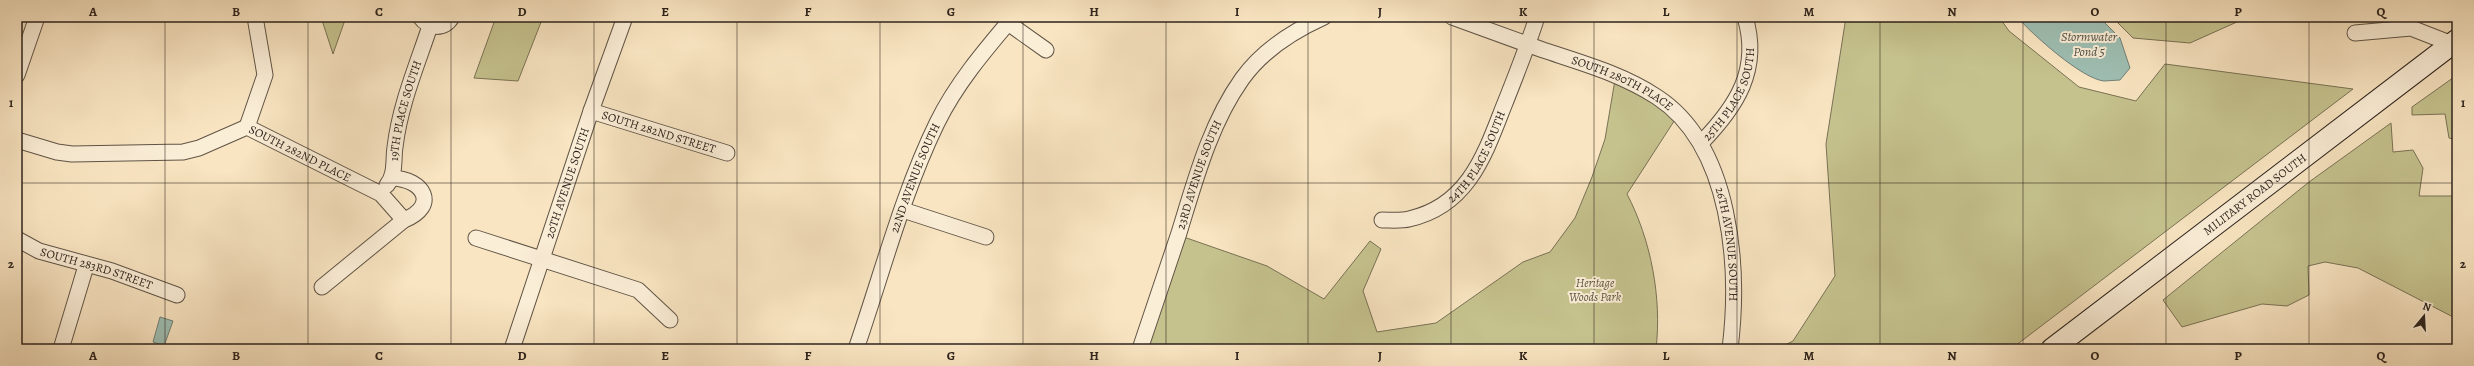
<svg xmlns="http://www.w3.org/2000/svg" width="2474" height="366" font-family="Alegreya,serif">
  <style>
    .green { fill: #c5c28e; stroke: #797255 }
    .water { fill: #9ebfb3; stroke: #718177 }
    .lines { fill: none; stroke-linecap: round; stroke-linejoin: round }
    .minor-casing { stroke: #605446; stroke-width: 17 }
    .secondary-casing { stroke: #2d231c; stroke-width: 23 }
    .minor { stroke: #fbeed7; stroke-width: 15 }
    .secondary { stroke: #fbeed7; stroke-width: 21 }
    .grid { fill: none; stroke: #2d231c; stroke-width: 1; stroke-opacity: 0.55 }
    .labels { text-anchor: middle; stroke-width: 4; stroke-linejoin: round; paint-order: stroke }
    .street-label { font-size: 12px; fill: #2d231c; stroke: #fbeed7 }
    .park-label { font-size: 12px; font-style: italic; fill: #5b533e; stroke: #fbeed7 }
    .water-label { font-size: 13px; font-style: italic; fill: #4f5249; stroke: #fbeed7 }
    .neatline { fill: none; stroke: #2d231c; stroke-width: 1.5 }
    .grid-label { font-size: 13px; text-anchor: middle; font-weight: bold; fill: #2d231c }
  </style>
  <rect width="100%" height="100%" fill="#f9e5c2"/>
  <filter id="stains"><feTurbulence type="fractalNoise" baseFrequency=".005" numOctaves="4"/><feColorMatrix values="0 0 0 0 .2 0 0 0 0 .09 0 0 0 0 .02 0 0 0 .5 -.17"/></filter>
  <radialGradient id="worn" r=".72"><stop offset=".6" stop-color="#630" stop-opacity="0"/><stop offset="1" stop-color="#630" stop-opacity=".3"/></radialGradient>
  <path class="green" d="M321,17H346L333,54Z
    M496,17H543L518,81L474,78Z
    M1846,17H1999L2009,31L2079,87L2136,101L2165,64L2353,89L2011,349H1777L1793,341L1835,276L1826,144Z
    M2112,17H2248L2190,43L2133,38Z
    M1616,74L1678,115L1627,194C1651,240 1662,298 1656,349H1140L1178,235L1267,266L1324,299L1370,241L1381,249L1363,291L1377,332L1436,323L1523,262L1550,252L1575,218L1592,177L1605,139Z
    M2457,75V140L2449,138L2445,114L2412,115V107Z
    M2391,123L2393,152L2413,150L2423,168L2419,196H2457V319L2358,268L2325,262L2308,266L2309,295L2287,306L2262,304L2182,327L2163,300L2309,182Z"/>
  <path class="water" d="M2017,17H2099L2120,38L2130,68L2120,80C2115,80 2109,81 2104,81C2082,79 2032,34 2017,17Z
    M160,317L173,321L164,346L153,342Z"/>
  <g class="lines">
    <g class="minor-casing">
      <g id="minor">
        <path d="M420,17C429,29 444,30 452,17"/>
        <path id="s1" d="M1452,17C1482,28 1512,39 1543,50C1582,63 1622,74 1657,97C1732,146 1740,268 1730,349"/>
        <path d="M1008,23L1046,50"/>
        <path d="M2355,33L2411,28L2452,44"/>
        <path d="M17,75L37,17"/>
        <path id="s2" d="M591,111L727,153"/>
        <path d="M247,127L265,75L255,17"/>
        <path id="s3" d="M17,140L57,152L72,154L183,152L199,148L247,127L381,194L404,220"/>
        <path id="s4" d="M1701,143C1736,107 1761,70 1745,17"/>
        <path id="s5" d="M387,185C396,174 393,160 395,147C400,105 417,65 430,26"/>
        <path d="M903,210L986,237"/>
        <path id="s6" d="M1382,220C1391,220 1401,221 1409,219C1467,206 1484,157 1503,108C1515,78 1527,48 1537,17"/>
        <path d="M476,238L638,290L670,320"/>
        <path id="s7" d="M17,239L39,251L112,271L177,295"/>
        <path d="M322,287L404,220C439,206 424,179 392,178"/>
        <path d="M61,349L86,266"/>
        <path id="s8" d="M512,349L591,111L625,17"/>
        <path id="s9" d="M856,349C882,274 902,195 937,123C956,84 985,50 1013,17"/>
        <path id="s10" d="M1140,349C1153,310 1166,272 1179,233C1195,181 1210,124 1242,79C1262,51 1293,31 1324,17"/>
      </g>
    </g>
    <g class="secondary-casing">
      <g id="secondary">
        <path id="s11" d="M2052,349L2457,40"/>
      </g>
    </g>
    <use href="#minor" class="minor"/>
    <use href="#secondary" class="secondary"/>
  </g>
  <path class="grid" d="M165,17V349M308,17V349M451,17V349M594,17V349M737,17V349M880,17V349M1023,17V349M1166,17V349M1308,17V349M1451,17V349M1594,17V349M1737,17V349M1880,17V349M2023,17V349M2166,17V349M2309,17V349M17,183H2457"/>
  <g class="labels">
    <g class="street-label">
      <text dy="4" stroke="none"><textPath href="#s1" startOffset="183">SOUTH 280TH PLACE</textPath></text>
      <text dy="4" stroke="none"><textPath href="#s4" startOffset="58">25TH PLACE SOUTH</textPath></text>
      <text dy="4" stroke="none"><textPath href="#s5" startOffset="77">19TH PLACE SOUTH</textPath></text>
      <text dy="4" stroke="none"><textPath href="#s2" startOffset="71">SOUTH 282ND STREET</textPath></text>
      <text dy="4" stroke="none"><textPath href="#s3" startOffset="296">SOUTH 282ND PLACE</textPath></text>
      <text dy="4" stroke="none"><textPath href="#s6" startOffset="124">24TH PLACE SOUTH</textPath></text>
      <text dy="4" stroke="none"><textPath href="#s10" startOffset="184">23RD AVENUE SOUTH</textPath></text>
      <text dy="4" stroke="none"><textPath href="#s9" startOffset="181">22ND AVENUE SOUTH</textPath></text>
      <text dy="4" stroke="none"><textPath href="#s8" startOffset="175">20TH AVENUE SOUTH</textPath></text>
      <text dy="4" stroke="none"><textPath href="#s11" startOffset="255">MILITARY ROAD SOUTH</textPath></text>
      <text dy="4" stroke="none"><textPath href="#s1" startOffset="390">26TH AVENUE SOUTH</textPath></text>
      <text dy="4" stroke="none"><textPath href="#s7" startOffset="85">SOUTH 283RD STREET</textPath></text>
    </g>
    <g class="park-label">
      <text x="1595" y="287">Heritage<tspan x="1595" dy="14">Woods Park</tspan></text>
    </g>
    <g class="water-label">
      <text x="2089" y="41">Stormwater<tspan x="2089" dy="15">Pond 5</tspan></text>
    </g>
  </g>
  <rect width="2474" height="366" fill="none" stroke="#f9e5c2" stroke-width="44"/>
  <g transform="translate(2424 316) rotate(18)" stroke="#fbeed7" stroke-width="3" paint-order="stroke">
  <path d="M0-3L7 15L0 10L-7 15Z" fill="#2d231c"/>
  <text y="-6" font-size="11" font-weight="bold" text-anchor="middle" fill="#2d231c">N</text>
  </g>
  <rect x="22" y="22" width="2430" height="322" class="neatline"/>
  <g class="grid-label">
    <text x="93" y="16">A</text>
    <text x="236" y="16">B</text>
    <text x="379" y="16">C</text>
    <text x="522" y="16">D</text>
    <text x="665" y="16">E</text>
    <text x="808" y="16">F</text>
    <text x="951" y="16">G</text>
    <text x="1094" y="16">H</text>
    <text x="1237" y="16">I</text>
    <text x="1380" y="16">J</text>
    <text x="1523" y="16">K</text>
    <text x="1666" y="16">L</text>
    <text x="1809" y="16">M</text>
    <text x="1952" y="16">N</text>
    <text x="2095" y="16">O</text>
    <text x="2238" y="16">P</text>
    <text x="2381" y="16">Q</text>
    <text x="11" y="107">1</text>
    <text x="2463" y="107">1</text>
    <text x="11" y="268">2</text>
    <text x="2463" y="268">2</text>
    <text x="93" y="360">A</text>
    <text x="236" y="360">B</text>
    <text x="379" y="360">C</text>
    <text x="522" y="360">D</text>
    <text x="665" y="360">E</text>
    <text x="808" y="360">F</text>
    <text x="951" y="360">G</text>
    <text x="1094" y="360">H</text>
    <text x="1237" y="360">I</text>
    <text x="1380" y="360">J</text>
    <text x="1523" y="360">K</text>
    <text x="1666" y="360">L</text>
    <text x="1809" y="360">M</text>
    <text x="1952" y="360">N</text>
    <text x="2095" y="360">O</text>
    <text x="2238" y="360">P</text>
    <text x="2381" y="360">Q</text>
  </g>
  <rect width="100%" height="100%" filter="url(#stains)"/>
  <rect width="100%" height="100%" fill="url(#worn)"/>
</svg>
